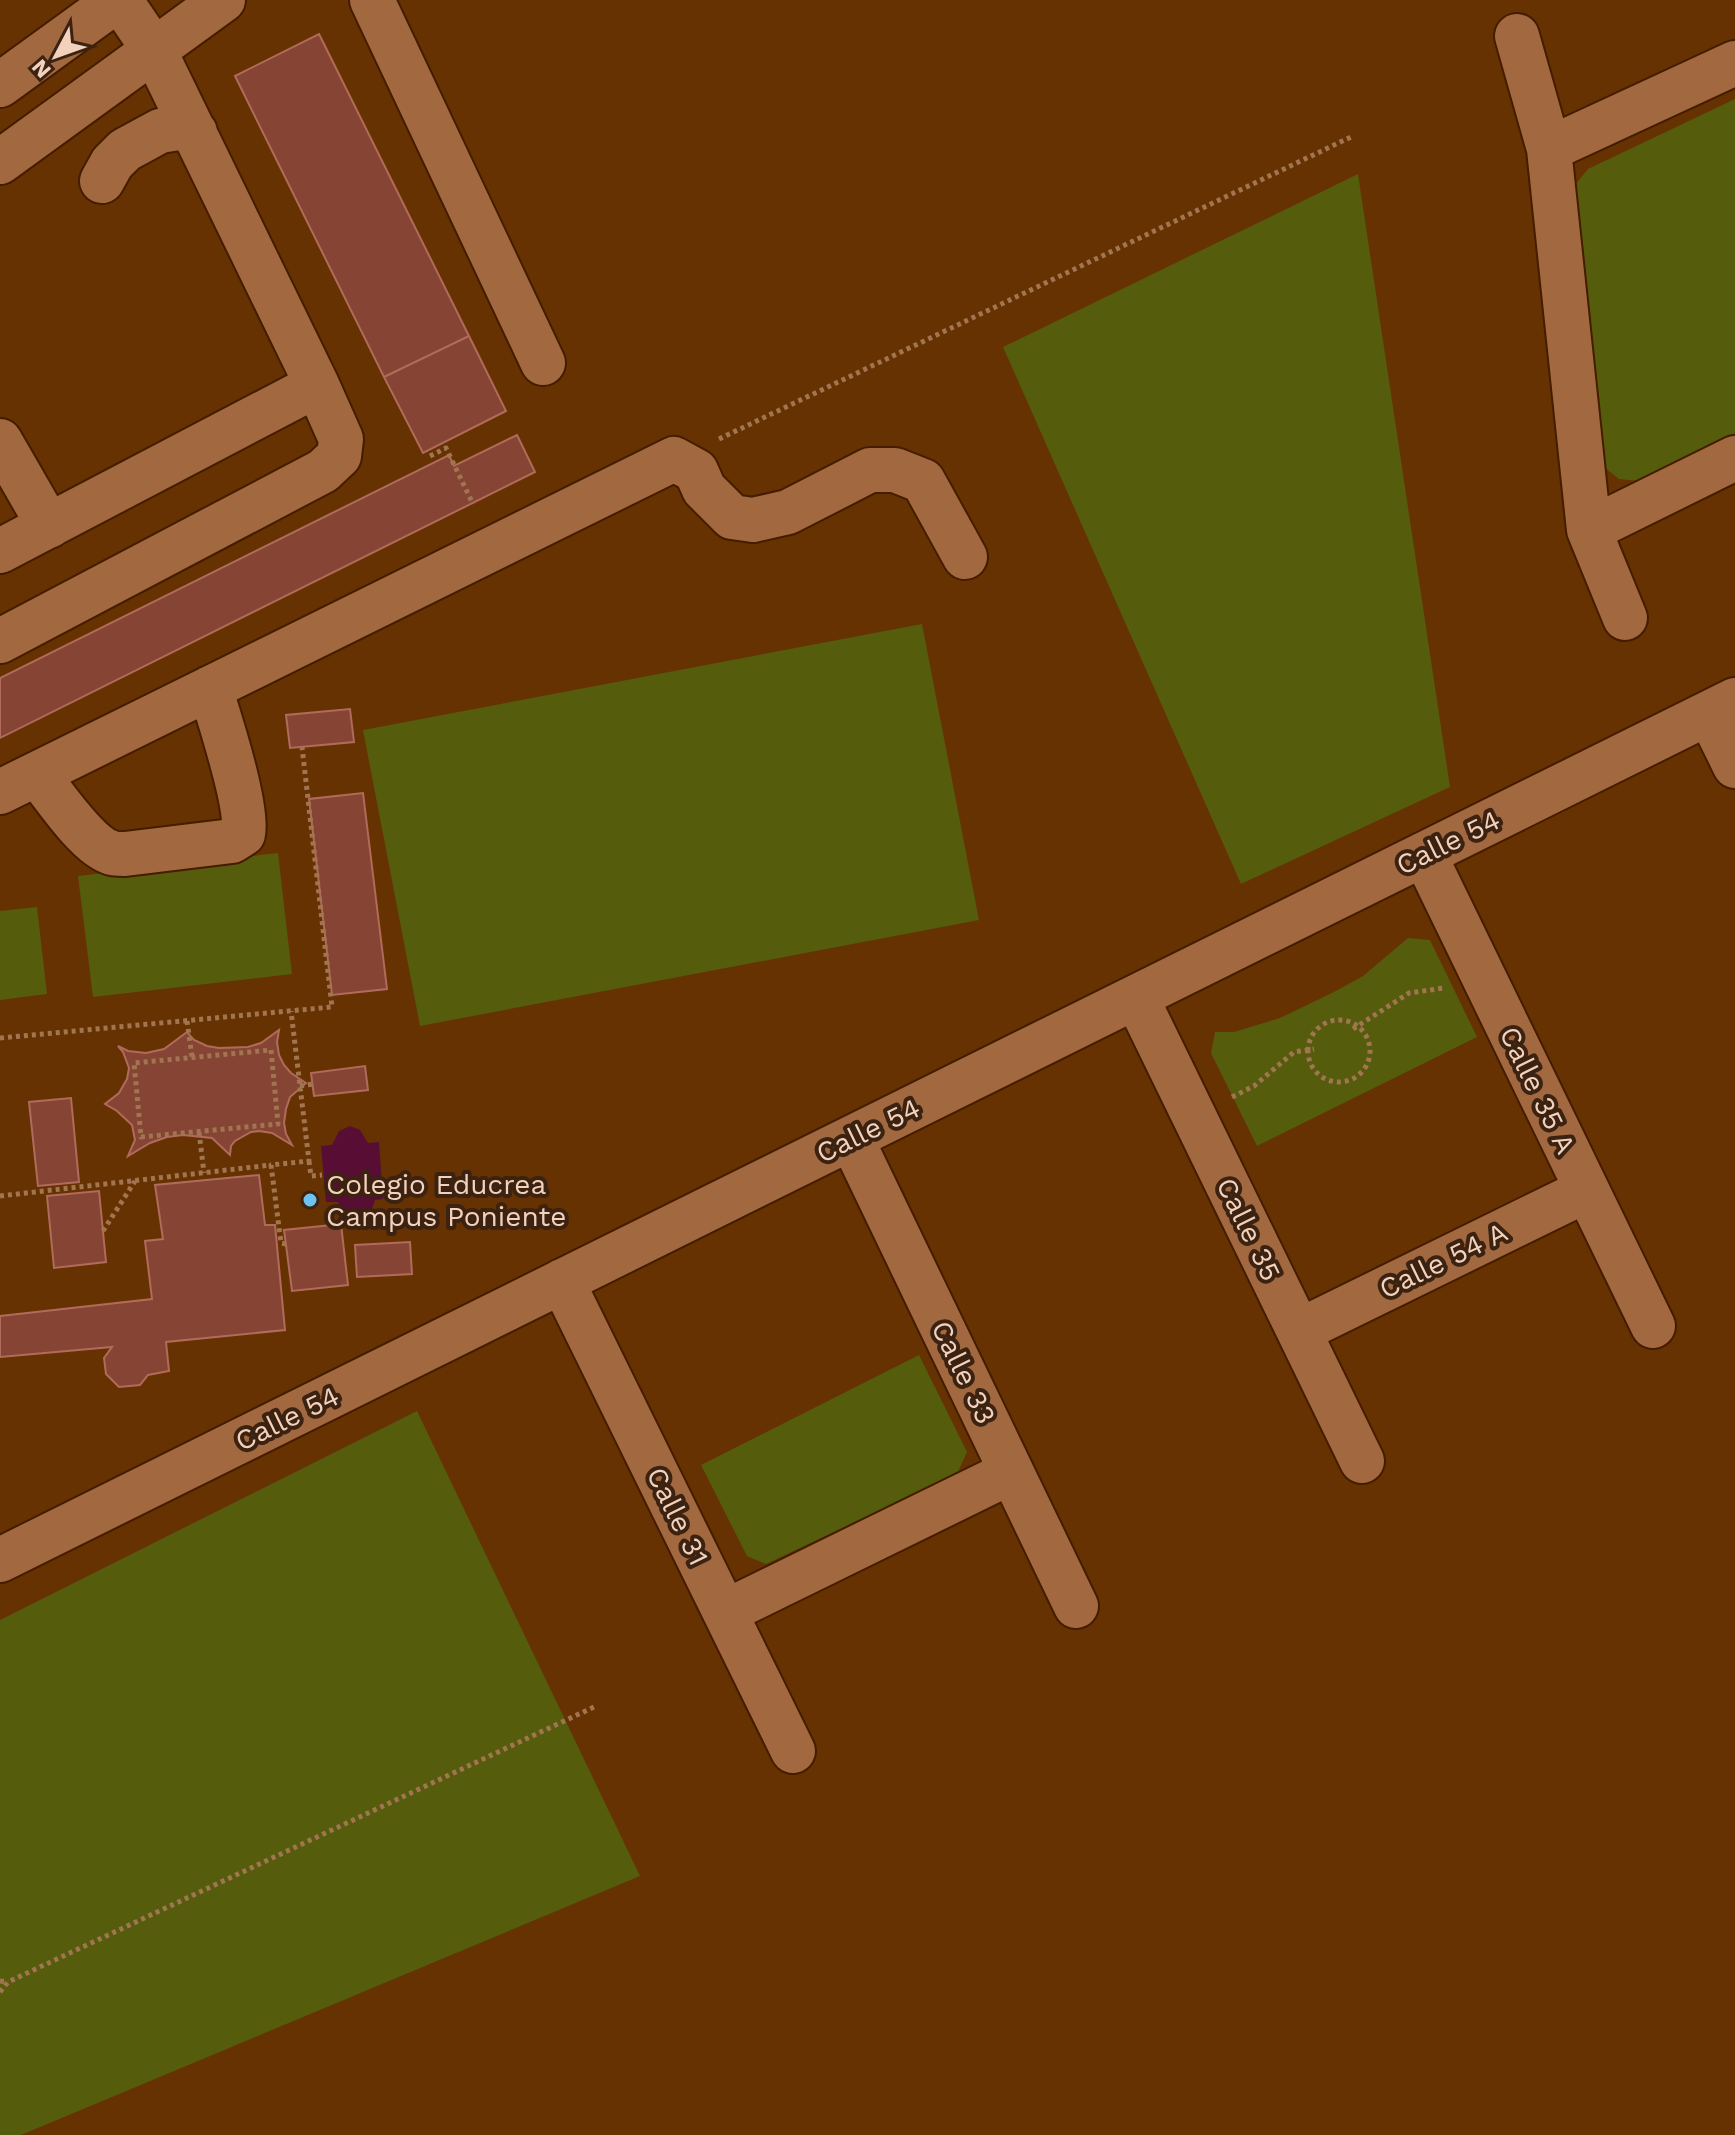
<svg xmlns="http://www.w3.org/2000/svg" width="1735" height="2135" font-family="'Work Sans',sans-serif">
  <style>
    .green { fill: #555c0c }
    .water { fill: #580e34 }
    .building { fill: #854434; stroke: #b06b5a; stroke-width: 2 }
    .lines { fill: none; stroke-linecap: round; stroke-linejoin: round }
    .minor-casing { stroke: #441c00; stroke-width: 48 }
    .path { stroke: #a17550; stroke-width: 5; stroke-dasharray: 4 4; stroke-linecap: butt }
    .minor { stroke: #a2683f; stroke-width: 44 }
    .poi-dot { fill: #6cc3f2; stroke: #3b2211; stroke-width: 3 }
    .labels { text-anchor: middle; stroke-width: 8; stroke-linejoin: round; paint-order: stroke }
    .street-label { font-size: 28px; fill: #f3d2bd; stroke: #3b2211 }
    .poi-label { font-size: 28px; fill: #f3d2bd; stroke: #3b2211; text-anchor: start }
  </style>
  <rect width="100%" height="100%" fill="#673202"/>
  <path class="green" d="M1735,99V433L1639,481L1619,479L1604,467L1570,191L1588,169Z
    M1358,174L1450,787L1241,884L1003,347Z
    M922,624L979,920L420,1026L363,730Z
    M278,853L292,974L93,997L78,876Z
    M37,907L47,994L0,1000V911Z
    M1408,938L1430,940L1477,1037L1257,1146L1211,1053L1215,1032H1234L1280,1018L1336,991L1363,976Z
    M919,1355L967,1452L957,1474L766,1564L747,1556L701,1465Z
    M417,1411L640,1876L21,2135H0V1620Z"/>
  <path class="water" d="M350,1126L360,1130L368,1143L379,1142L383,1199L375,1200C369,1225 348,1222 338,1202H326L321,1146L332,1145L339,1131Z"/>
  <path class="building" d="M319,34L469,336L384,377L235,76Z
    M469,336L506,411L423,453L384,377Z
    M517,435L535,472L0,738V678L449,455L454,466Z
    M350,709L354,742L290,748L286,715Z
    M363,793L387,989L332,995L309,799Z
    M279,1030L277,1042L279,1055L284,1065L291,1073L306,1083L290,1097L286,1109L284,1123L286,1134L292,1145L272,1133L259,1131L251,1132L235,1141L231,1146L230,1155L212,1138L183,1135L167,1137L150,1143L128,1156L135,1140L132,1125L117,1111L105,1104L119,1093L127,1079L129,1068L123,1052L118,1046L128,1051L146,1053L164,1049L187,1032L194,1040L207,1046L219,1048L248,1047L261,1043Z
    M365,1066L368,1090L314,1096L311,1073Z
    M71,1098L79,1182L38,1186L29,1102Z
    M259,1175L265,1225H275L285,1330L166,1342L169,1371L148,1375L140,1385L119,1387L106,1374L104,1358L112,1347L0,1357V1316L152,1299L145,1241L163,1239L155,1185Z
    M99,1191L106,1262L54,1268L47,1196Z
    M341,1224L348,1285L292,1291L284,1230Z
    M410,1242L412,1274L357,1277L355,1245Z"/>
  <g class="lines">
    <g class="minor-casing">
      <path id="minor" d="M372,0L543,363
        M1517,36L1549,149L1589,530L1625,618
        M0,85L117,0
        M1549,149L1735,63
        M0,162L223,0
        M102,181L112,163L125,150L160,131L178,128L195,132
        M0,441L49,526
        M1589,530L1735,458
        M0,551L317,385
        M0,641L323,471L339,456L341,439L317,385L154,50L120,0
        M1709,713L1735,766
        M37,774C54,795 87,846 112,853C114,854 123,854 125,854L232,841L243,834C249,809 219,717 210,688
        M0,792L674,459L696,471L704,489L732,517L753,520L788,512L870,470H895L923,481L965,557
        M1424,854L1653,1326
        M1136,997L1362,1461
        M851,1138L1076,1606
        M562,1281L793,1751
        M1299,1331L1587,1190
        M0,1560L1735,700
        M725,1612L1011,1472"/>
    </g>
    <path class="path" d="M719,439L1353,136
      M430,456L446,448L473,504
      M1308 1051a31 31 0 1 1 62 0a31 31 0 1 1-62 0Z
      M187,1021L192,1057
      M1353,1029L1409,993L1444,988
      M0,1038L332,1007L302,747
      M271,1050L278,1124L141,1137L134,1063Z
      M300,1086L313,1084
      M1232,1097L1254,1086L1294,1052L1314,1049
      M199,1132L204,1173
      M309,1161L311,1176L322,1175
      M0,1196L271,1165
      M103,1231L135,1181
      M286,1244L281,1243L271,1165L309,1161L291,1011
      M0,1981L8,1982
      M0,1992L8,1982L594,1707"/>
    <use href="#minor" class="minor"/>
  </g>
  <circle class="poi-dot" cx="310" cy="1200" r="8"/>
  <g class="labels">
    <g class="street-label">
      <text transform="translate(1448 842) rotate(-26)" y="10">Calle 54</text>
      <text transform="translate(1538 1090) rotate(64)" y="10">Calle 35 A</text>
      <text transform="translate(868 1130) rotate(-26)" y="10">Calle 54</text>
      <text transform="translate(1249 1229) rotate(64)" y="10">Calle 35</text>
      <text transform="translate(1443 1260) rotate(-26)" y="10">Calle 54 A</text>
      <text transform="translate(964 1372) rotate(64)" y="10">Calle 33</text>
      <text transform="translate(287 1418) rotate(-26)" y="10">Calle 54</text>
      <text transform="translate(678 1516) rotate(64)" y="10">Calle 31</text>
    </g>
    <g class="poi-label">
      <text x="326" y="1194">Colegio Educrea<tspan x="326" dy="32">Campus Poniente</tspan></text>
    </g>
  </g>
  <g transform="translate(56 56) rotate(229)" stroke="#3b2211" stroke-width="6" paint-order="stroke">
  <path d="M0-6L14 30L0 20L-14 30Z" fill="#f3d2bd"/>
  <text y="-12" font-size="22" font-weight="bold" text-anchor="middle" fill="#f3d2bd">N</text>
  </g>
</svg>
